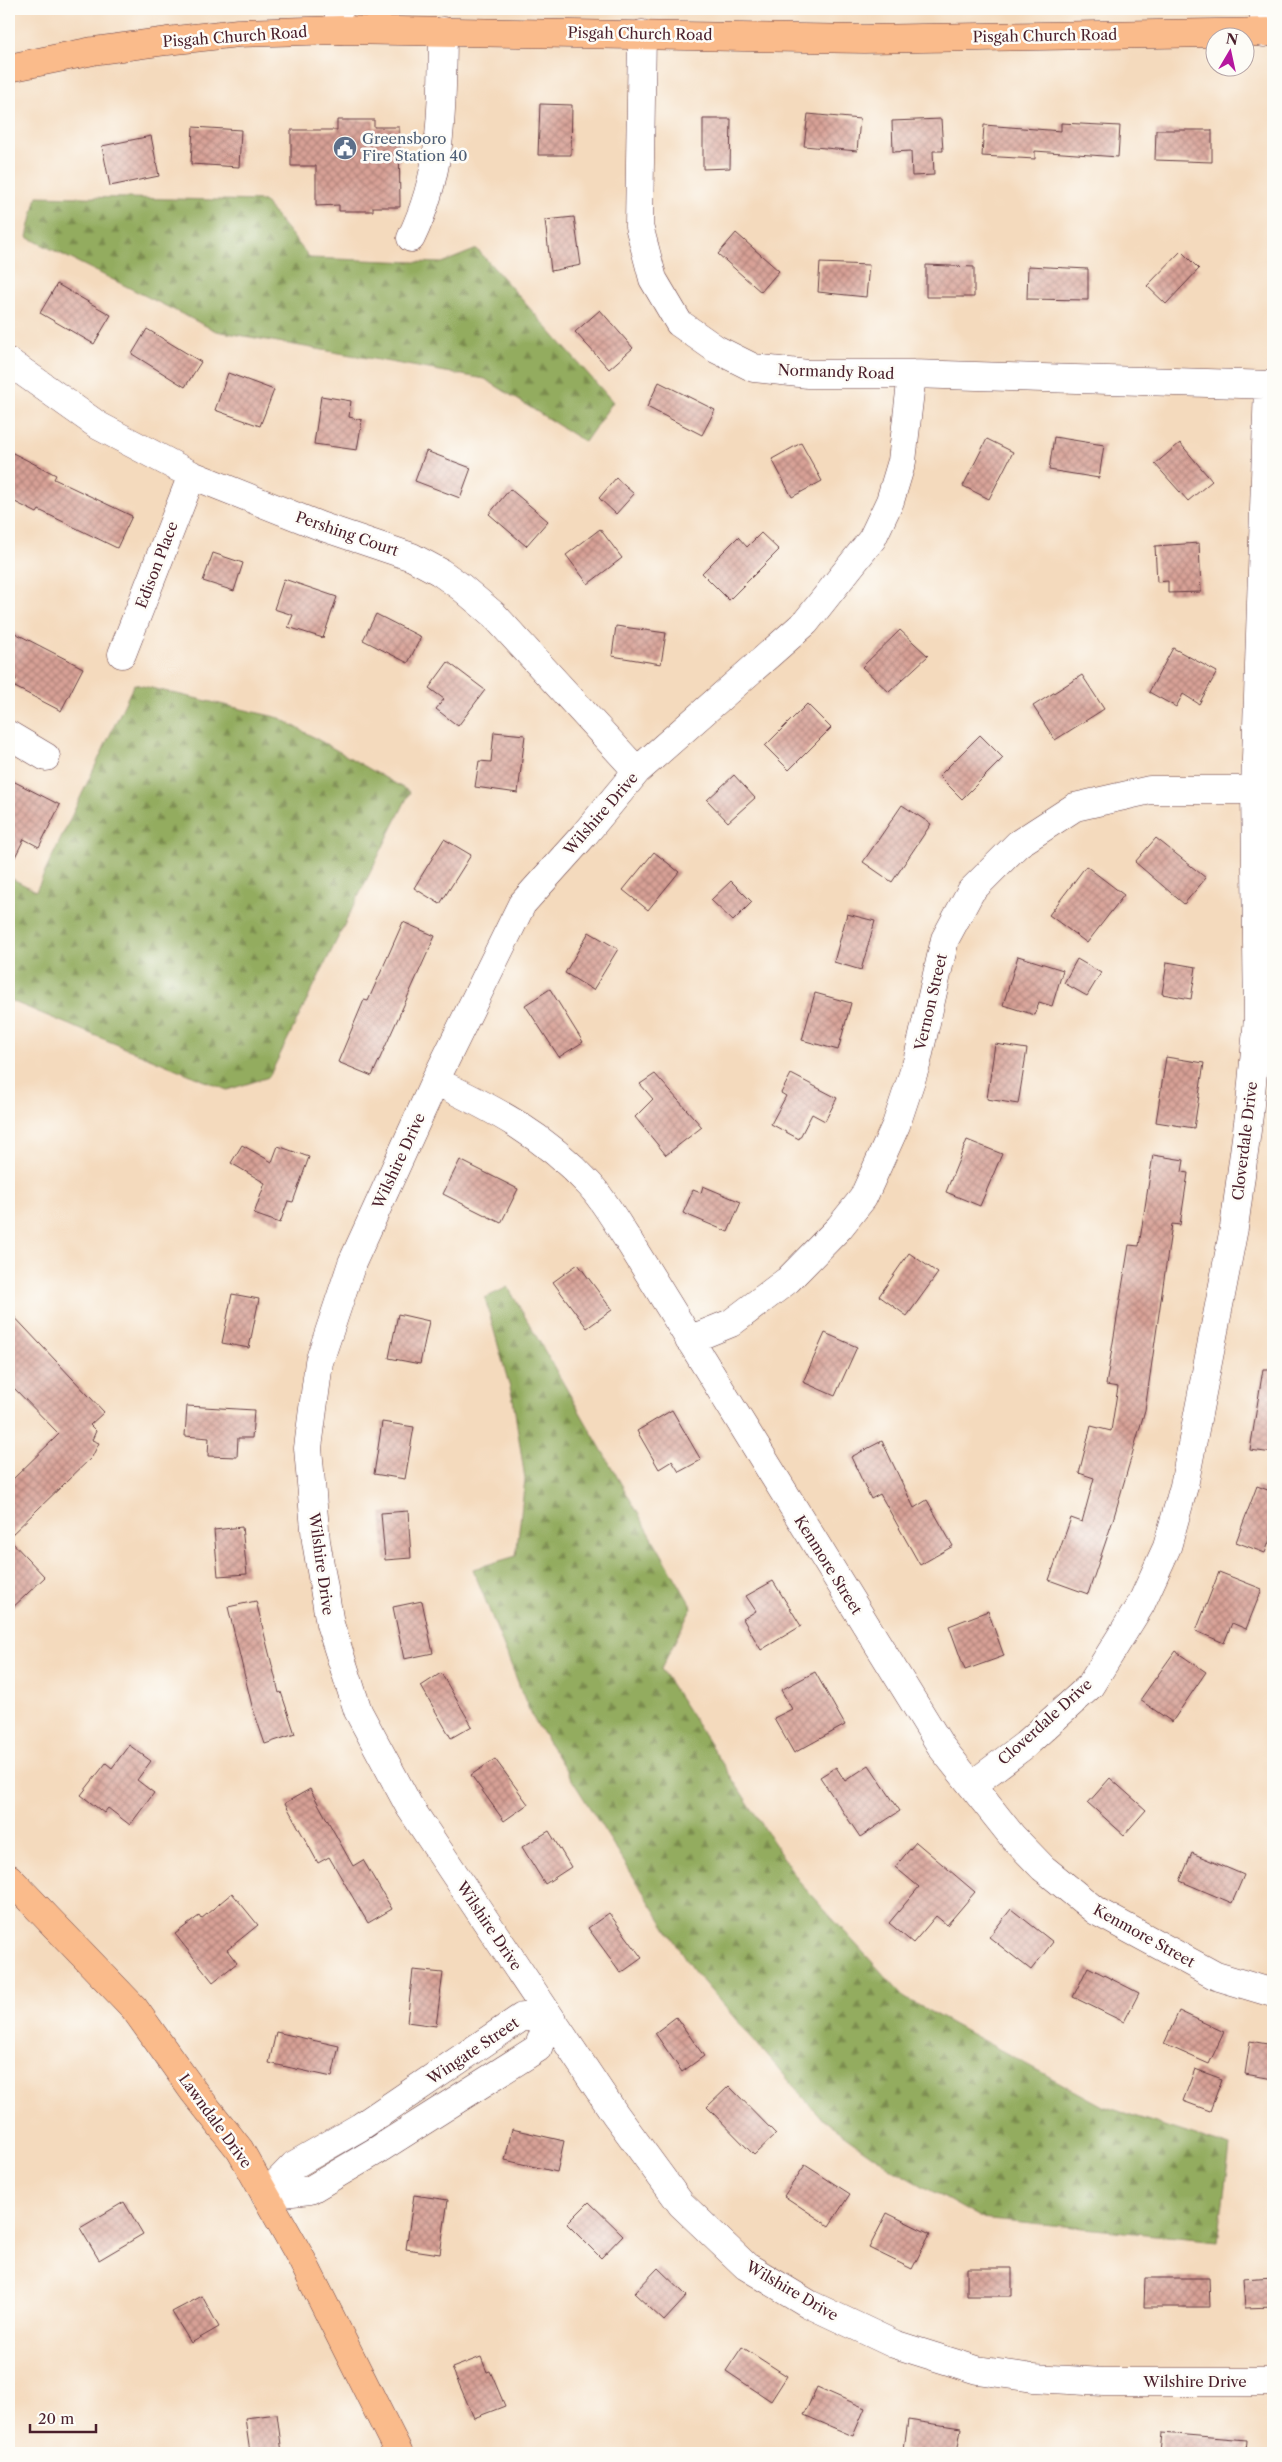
<svg xmlns="http://www.w3.org/2000/svg" width="1282" height="2462" font-family="'Libre Caslon Text',serif">
  <style>
    .forest { fill: url(#forest-firs); stroke: #6e6644 }
    .building { fill: url(#building-cross-hatch) }
    .lines { fill: none; stroke-linecap: round; stroke-linejoin: round }
    .minor-casing { stroke: #643b41; stroke-width: 29 }
    .major-casing { stroke: #643b41; stroke-width: 29 }
    .minor { stroke: #fff; stroke-width: 28 }
    .major { stroke: #fabb8b; stroke-width: 28 }
    .labels { text-anchor: middle; stroke-width: 5; stroke-linejoin: round; paint-order: stroke }
    .street-label { font-size: 15px; fill: #4a1f2b; stroke: #fdfcf7 }
    .service-label { font-size: 15px; fill: #4e5e75; stroke: #fdfcf7; text-anchor: start }
  </style>
  <defs>
    <pattern id="forest-firs" width="22" height="20" patternUnits="userSpaceOnUse" patternTransform="scale(1.25)"><rect width="22" height="20" fill="#93ac5e"/><path d="M5 1l3.5 6h-7zM16 11l3.5 6h-7z" fill="#7a8b4e"/></pattern>
    <pattern id="building-cross-hatch" width="8" height="8" patternUnits="userSpaceOnUse" patternTransform="scale(1.25)"><rect width="8" height="8" fill="#d8a196"/><path d="M0 0l8 8M0 8l8-8" fill="none" stroke="#b1837b"/></pattern>
  </defs>
  <rect width="100%" height="100%" fill="#fdfcf7"/>
  <filter id="ink" filterUnits="userSpaceOnUse"><feTurbulence type="fractalNoise" baseFrequency=".02" numOctaves="2"/><feDisplacementMap in="SourceGraphic" scale="10" xChannelSelector="R" yChannelSelector="G"/><feConvolveMatrix kernelMatrix="1 2 1 2 8 2 1 2 1" color-interpolation-filters="sRGB"/></filter>
  <filter id="wash" filterUnits="userSpaceOnUse"><feTurbulence type="fractalNoise" baseFrequency=".0096" numOctaves="4" result="noise"/><feDisplacementMap in="SourceGraphic" scale="20" xChannelSelector="R" yChannelSelector="G"/><feGaussianBlur stdDeviation="1.12" result="paint"/><feColorMatrix in="noise" values="0 0 0 0 0 0 0 0 0 0 0 0 0 0 0 0 0 1.4 0 .05"/><feComposite in="paint" operator="in"/></filter>
  <g filter="url(#wash)">
    <rect width="100%" height="100%" fill="#f4dabd"/>
    <path class="forest" d="M37,196L264,201L310,258L442,263L477,249L613,402L585,442L485,379L216,331L27,237Z
      M134,684L280,718L410,792L269,1077L227,1090L9,1000V877L36,891Z
      M508,1287L692,1607L661,1669L800,1883L905,1998L1103,2106L1230,2147L1218,2241L980,2218L889,2167L824,2121L692,1969L531,1715L473,1569L516,1556L525,1479L513,1399L485,1298Z"/>
    <g id="blocks">
      <path class="building" d="M540,104L572,105L571,155H538Z
        M808,114L860,119L857,151L804,146Z
        M703,119H731L730,168L703,169Z
        M941,119L943,151H933L934,175L912,176L911,151L893,152L892,121Z
        M337,120H374V127H399L400,207H373V211H339V205L316,206V166H291V130H337Z
        M1061,123L1120,126L1118,157L1035,151V159L982,156L984,125L1061,131Z
        M193,127L241,130L239,167L191,164Z
        M1156,130H1212V162L1155,160Z
        M151,136L159,176L110,186L102,146Z
        M574,217L581,265L551,271L545,220Z
        M736,233L779,271L761,292L718,254Z
        M1181,251L1199,269L1166,304L1147,286Z
        M820,263L869,265L866,297L818,292Z
        M926,265L974,267V297H926Z
        M1028,266L1088,269V300L1027,299Z
        M57,284L111,315L94,344L40,313Z
        M600,310L633,348L609,369L575,332Z
        M147,329L201,362L185,387L132,354Z
        M228,373L274,390L260,426L215,410Z
        M659,382L715,410L702,435L647,407Z
        M321,396L351,401L349,417L362,420L357,450L314,444Z
        M1054,437L1104,445L1099,478L1049,470Z
        M987,439L1013,452L989,499L963,486Z
        M801,443L822,481L792,497L772,459Z
        M1180,443L1212,481L1188,501L1155,464Z
        M9,451L56,475L54,479L132,516L117,548L39,510L37,513L9,499Z
        M426,451L471,468L460,498L415,481Z
        M616,478L634,494L616,514L599,498Z
        M510,489L548,521L526,546L489,514Z
        M600,529L622,558L588,584L566,555Z
        M761,533L779,550L729,600L702,573L738,537L747,547Z
        M1199,543L1201,592L1168,593V581L1157,582L1155,546Z
        M213,553L243,563L234,591L203,581Z
        M284,579L337,597L323,638L288,627L293,615L274,609Z
        M376,614L421,637L408,663L363,640Z
        M616,626L666,633L661,664L612,656Z
        M9,630L83,668L61,711L13,686L16,679L9,676Z
        M900,630L928,656L889,692L862,667Z
        M1173,648L1217,672L1199,704L1183,694L1176,707L1149,692Z
        M448,662L485,690L458,726L436,709L444,699L429,688Z
        M1082,675L1104,709L1055,740L1033,706Z
        M807,704L831,728L789,770L765,746Z
        M494,732L525,735L518,793L475,787L479,761L491,762Z
        M980,735L1003,758L962,799L939,776Z
        M734,775L755,798L728,822L707,800Z
        M9,779L60,805L39,847L24,839L9,869Z
        M902,805L931,824L892,882L863,862Z
        M1156,838L1206,878L1184,904L1135,862Z
        M444,839L471,855L440,904L414,888Z
        M654,852L679,872L648,910L623,890Z
        M1086,866L1124,895L1087,943L1049,915Z
        M731,881L752,902L733,921L711,900Z
        M847,914L875,921L861,970L834,962Z
        M403,922L435,936L372,1076L338,1062L364,1000L368,1001Z
        M589,932L618,949L593,990L565,973Z
        M1018,956L1063,970L1052,1006L1039,1002L1035,1015L1003,1005Z
        M1077,959L1101,973L1087,996L1064,983Z
        M1167,962L1196,967L1191,999L1162,994Z
        M550,989L583,1042L559,1057L525,1005Z
        M815,993L851,1003L838,1050L802,1040Z
        M995,1044L1027,1049L1018,1104L987,1099Z
        M1166,1057L1204,1063L1194,1128L1156,1122Z
        M655,1074L702,1127L666,1155L635,1117L653,1099L640,1084Z
        M791,1074L837,1098L825,1121L812,1114L799,1139L771,1124L786,1096L781,1093Z
        M967,1140L1002,1154L980,1206L946,1192Z
        M242,1145L272,1162L278,1146L309,1157L293,1202L288,1201L280,1223L254,1214L265,1183L231,1163Z
        M1153,1155L1184,1160L1182,1172L1188,1173L1180,1225L1172,1224L1145,1410L1113,1520L1088,1594L1049,1580L1071,1518L1082,1522L1094,1478L1079,1473L1091,1426L1111,1431L1118,1387L1106,1385L1129,1245L1139,1246Z
        M460,1160L518,1189L501,1223L443,1194Z
        M703,1186L741,1202L728,1232L683,1213L693,1190L701,1193Z
        M909,1253L938,1273L907,1316L879,1296Z
        M578,1264L612,1310L587,1328L553,1282Z
        M232,1294L259,1299L249,1348L222,1343Z
        M9,1311L104,1412L90,1425L96,1431L92,1440L99,1443L92,1457L9,1537V1483L59,1434L9,1383Z
        M398,1314L429,1321L420,1364L389,1358Z
        M825,1333L857,1347L835,1396L803,1382Z
        M1263,1369H1273V1453L1250,1450Z
        M187,1406L254,1410L252,1438H238L237,1457L208,1456L209,1438L185,1436Z
        M672,1410L701,1460L679,1472L672,1461L659,1469L637,1431Z
        M382,1422L414,1427L405,1479L374,1474Z
        M882,1441L914,1508L927,1500L953,1546L920,1565L880,1494L871,1499L851,1457Z
        M1257,1486L1273,1492V1531L1265,1553L1236,1542Z
        M408,1511L411,1558L385,1560L381,1513Z
        M242,1527L247,1574L218,1576L214,1530Z
        M9,1539L45,1577L9,1611Z
        M1219,1572L1262,1589L1246,1629L1232,1623L1224,1643L1196,1631Z
        M773,1581L801,1626L761,1650L743,1619L756,1611L746,1596Z
        M256,1601L279,1693L281,1692L295,1734L265,1744L252,1706L228,1607Z
        M422,1601L433,1653L404,1659L393,1607Z
        M988,1611L1004,1656L965,1670L949,1626Z
        M1175,1651L1206,1672L1172,1722L1140,1700Z
        M815,1672L845,1725L794,1753L774,1718L792,1709L781,1690Z
        M441,1673L472,1726L451,1738L421,1686Z
        M129,1745L151,1761L137,1780L154,1793L130,1825L108,1808L104,1813L81,1795L106,1763L112,1768Z
        M495,1759L528,1804L504,1821L471,1775Z
        M869,1765L900,1811L860,1837L820,1777L836,1767L845,1781Z
        M1110,1778L1146,1810L1124,1835L1088,1803Z
        M310,1789L353,1866L363,1860L392,1909L368,1923L329,1857L318,1863L285,1803Z
        M549,1831L571,1867L545,1884L522,1847Z
        M916,1842L975,1892L947,1925L936,1916L913,1943L889,1923L919,1887L895,1867Z
        M1192,1853L1244,1875L1232,1903L1180,1881Z
        M232,1893L258,1925L227,1950L237,1963L213,1982L175,1934L199,1916L201,1919Z
        M1011,1909L1053,1942L1031,1970L989,1937Z
        M609,1913L642,1958L621,1973L588,1928Z
        M1088,1967L1139,1993L1124,2022L1073,1997Z
        M413,1970L443,1973L436,2026L407,2022Z
        M1179,2011L1224,2032L1209,2064L1164,2044Z
        M676,2017L704,2056L682,2072L655,2033Z
        M276,2032L339,2046L332,2077L269,2063Z
        M1250,2041L1273,2045V2079L1245,2074Z
        M1195,2069L1222,2079L1210,2111L1183,2101Z
        M729,2086L776,2134L754,2155L707,2107Z
        M512,2129L564,2141L557,2172L505,2160Z
        M805,2165L850,2194L829,2226L784,2196Z
        M414,2195L448,2200L440,2254L406,2249Z
        M124,2202L143,2234L99,2260L80,2228Z
        M589,2202L623,2235L601,2258L567,2224Z
        M887,2213L930,2234L912,2269L869,2248Z
        M658,2268L687,2296L664,2321L634,2293Z
        M967,2268H1012V2296H967Z
        M1273,2277V2307L1245,2308L1243,2279Z
        M1145,2278H1209L1210,2307H1144Z
        M202,2296L219,2327L191,2343L172,2312Z
        M742,2347L787,2376L771,2401L726,2371Z
        M481,2357L487,2372L490,2371L505,2406L474,2418L452,2368Z
        M817,2387L865,2408L853,2436L804,2415Z
        M277,2414L282,2453H250L245,2418Z
        M908,2420L961,2428L957,2453H926L904,2450Z
        M1162,2433L1247,2440L1246,2453H1160Z"/>
    </g>
  </g>
  <g filter="url(#ink)">
    <use href="#blocks" fill-opacity="0" stroke="#643b41" stroke-width="1"/>
    <g class="lines">
      <g class="minor-casing">
        <path id="minor" d="M338,9L340,30
          M1264,33V9
          M642,34L639,226L653,279L679,323L716,349L754,368L808,374H912L1273,385
          M411,238C444,170 442,105 443,31
          M9,362L99,426L192,475L320,526L412,557L440,572L461,587L494,615L637,771
          M912,374L902,461L890,501L872,539L806,622L637,771L584,835L522,904L435,1081L352,1263L319,1362L308,1448L316,1541L330,1624L358,1711L409,1806L615,2114L681,2204L746,2266L809,2304L894,2344L977,2370L1033,2378L1104,2382H1273
          M122,654L192,475
          M9,735L46,757
          M435,1081C494,1109 544,1135 589,1184C605,1201 617,1224 630,1243L942,1748L1012,1836L1043,1868L1096,1911L1216,1976L1273,1993
          M689,1340L731,1323L788,1280L839,1228L863,1198L896,1125L917,1062L945,939L971,891L1018,844L1075,807L1150,790H1255
          M972,1785L1025,1745L1090,1686L1141,1604L1167,1547L1184,1486L1234,1228L1249,1115L1258,1018L1255,790L1268,385
          M522,2017H550L538,2048L376,2151L310,2190L265,2195L294,2165L360,2127Z"/>
      </g>
      <g class="major-casing">
        <path id="major" d="M9,68L93,51L167,41L238,33L340,30L864,39L1273,32
          M9,1878L134,2008L194,2092L240,2150L302,2260L399,2453"/>
      </g>
      <use href="#minor" class="minor"/>
      <use href="#major" class="major"/>
    </g>
  </g>
  <defs>
    <g id="civic-disc" transform="scale(1.25)"><circle r="9.5" fill="#5c6f8a" stroke="#fdfcf7"/><path d="M-.6-6.5H3V-4.5H.6V-3L4-1V1h2V6H-6V1h2V-1L-.6-3ZM-1.2 2.5V6h2.4V2.5Z" fill="#fff"/></g>
  </defs>
  <g fill-rule="evenodd">
    <use href="#civic-disc" x="345" y="148"/>
  </g>
  <g class="labels">
    <g class="street-label">
      <text transform="translate(640 34) rotate(1)" y="5">Pisgah Church Road</text>
      <text transform="translate(1045 36) rotate(-1)" y="5">Pisgah Church Road</text>
      <text transform="translate(235 37) rotate(-4)" y="5">Pisgah Church Road</text>
      <text transform="translate(836 372) rotate(2)" y="5">Normandy Road</text>
      <text transform="translate(347 534) rotate(19)" y="5">Pershing Court</text>
      <text transform="translate(157 565) rotate(-69)" y="5">Edison Place</text>
      <text transform="translate(601 814) rotate(-49)" y="5">Wilshire Drive</text>
      <text transform="translate(931 1002) rotate(-77)" y="5">Vernon Street</text>
      <text transform="translate(1245 1141) rotate(-83)" y="5">Cloverdale Drive</text>
      <text transform="translate(399 1161) rotate(-65)" y="5">Wilshire Drive</text>
      <text transform="translate(321 1564) rotate(82)" y="5">Wilshire Drive</text>
      <text transform="translate(828 1565) rotate(58)" y="5">Kenmore Street</text>
      <text transform="translate(1045 1722) rotate(-42)" y="5">Cloverdale Drive</text>
      <text transform="translate(489 1926) rotate(56)" y="5">Wilshire Drive</text>
      <text transform="translate(1144 1936) rotate(29)" y="5">Kenmore Street</text>
      <text transform="translate(473 2051) rotate(-34)" y="5">Wingate Street</text>
      <text transform="translate(215 2121) rotate(54)" y="5">Lawndale Drive</text>
      <text transform="translate(792 2291) rotate(30)" y="5">Wilshire Drive</text>
      <text x="1195" y="2387">Wilshire Drive</text>
    </g>
    <g class="service-label">
      <text x="362" y="144">Greensboro<tspan x="362" dy="17">Fire Station 40</tspan></text>
    </g>
  </g>
  <rect width="1282" height="2462" fill="none" stroke="#fdfcf7" stroke-width="30"/>
  <g transform="translate(1230 52) rotate(9)"><circle r="24" fill="#fdfcf7" stroke="#b5a4a5"/>
  <path d="M0-4L9 19L0 12L-9 19Z" fill="#b5179e"/>
  <text y="-8" font-size="14" font-weight="bold" text-anchor="middle" fill="#4a1f2b">N</text>
  </g>
  <path d="M30 2424v8h66v-8" fill="none" stroke="#4a1f2b" stroke-width="2.5"/>
  <text x="38" y="2424" font-size="15" fill="#4a1f2b" stroke="#fdfcf7" stroke-width="4" paint-order="stroke">20 m</text>
</svg>
